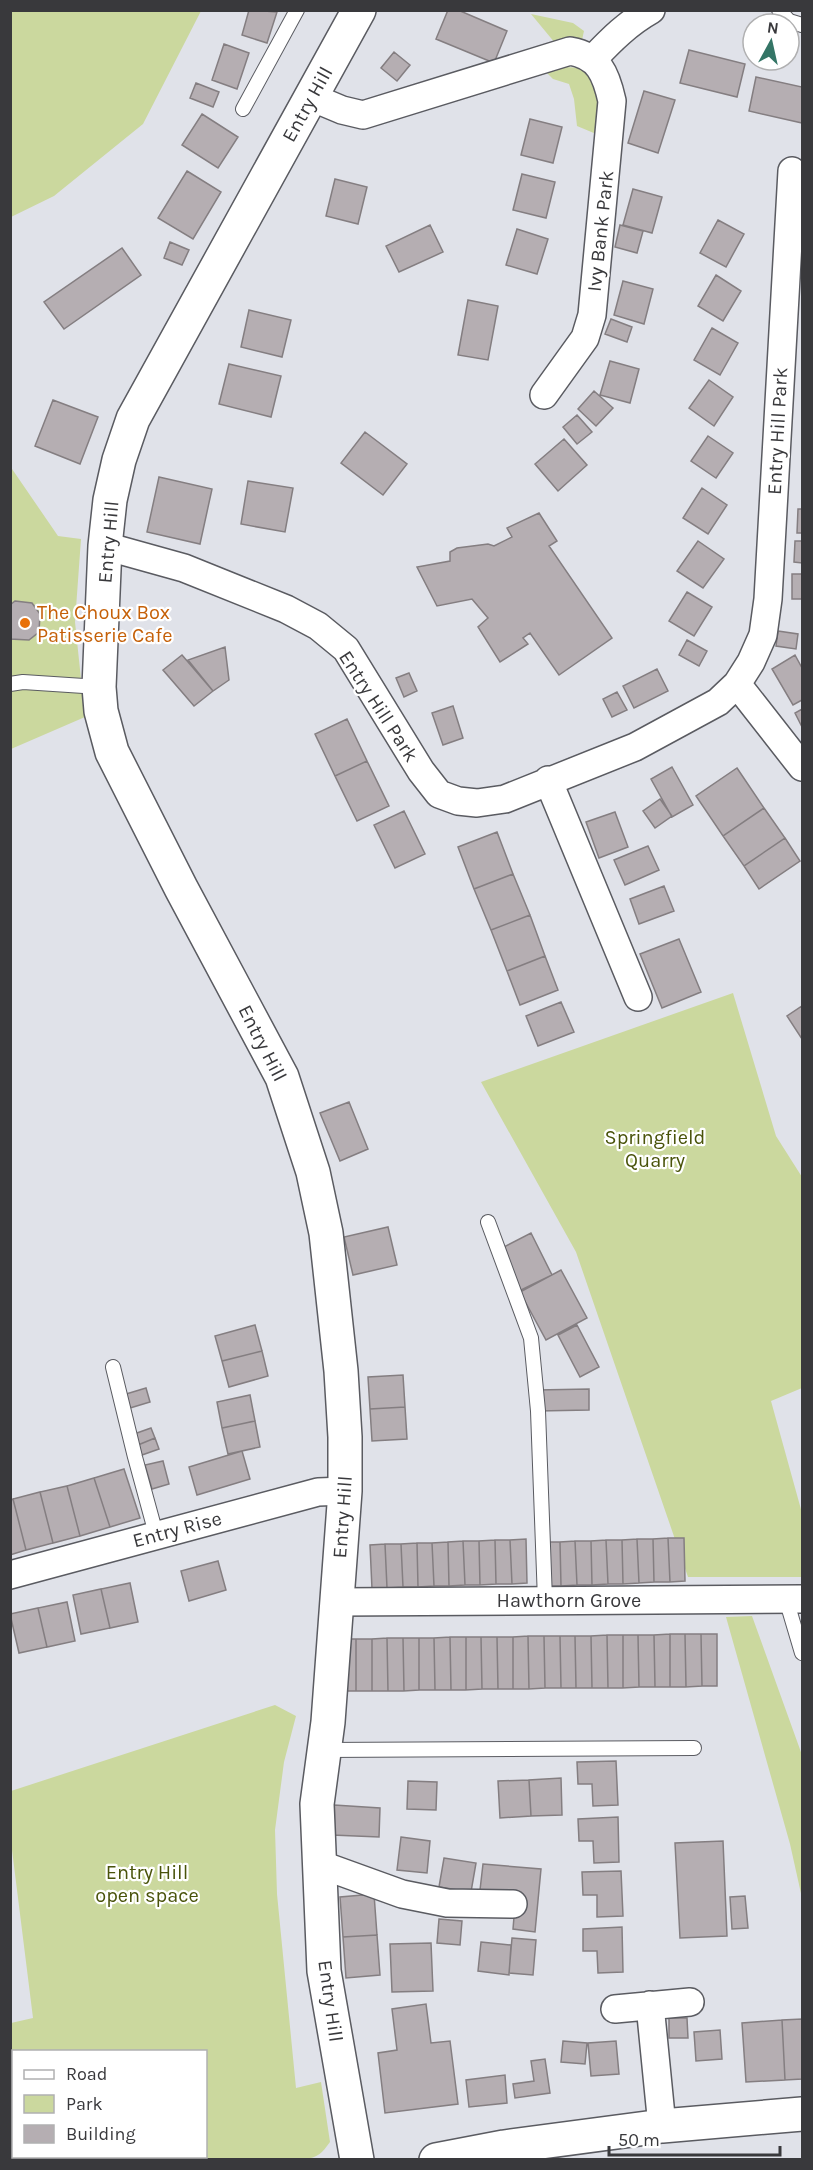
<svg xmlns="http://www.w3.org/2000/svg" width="813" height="2170" font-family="Karla,sans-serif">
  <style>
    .green { fill: #cbd89e }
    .building { fill: #b5aeb2; stroke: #847e81; stroke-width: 1.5 }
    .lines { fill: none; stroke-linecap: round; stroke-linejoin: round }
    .lane-casing { stroke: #5a5b61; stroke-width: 16 }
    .street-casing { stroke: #5a5b61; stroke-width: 30 }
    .secondary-casing { stroke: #5a5b61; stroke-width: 36 }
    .primary-casing { stroke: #5a5b61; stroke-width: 36 }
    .lane { stroke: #fff; stroke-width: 14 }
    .street { stroke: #fff; stroke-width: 27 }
    .secondary { stroke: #fff; stroke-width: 33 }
    .primary { stroke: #fff; stroke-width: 33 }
    .food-dot { fill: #e8710a; stroke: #fff; stroke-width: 2 }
    .labels { text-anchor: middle; stroke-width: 4.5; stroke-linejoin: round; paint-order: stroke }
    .street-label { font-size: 20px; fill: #39393c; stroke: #fff }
    .food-label { font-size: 20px; fill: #c56008; stroke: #fff; text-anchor: start }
    .park-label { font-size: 20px; fill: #49530a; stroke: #fff }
  </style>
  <rect width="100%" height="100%" fill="#e0e2e9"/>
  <path class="green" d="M10,11H201L143,124L54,196L11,217Z
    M531,14L573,23L584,31L582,40L555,43Z
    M560,67C566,67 573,67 579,68C607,75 600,114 601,136L577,126L574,99L569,84L553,79L544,70Z
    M10,466L58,536L81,539L75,622L85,717L11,749Z
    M733,993L776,1136L802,1177V1388L771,1401L802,1513V1577H688L576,1252L481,1082Z
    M752,1616L802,1755V1898L790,1844L726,1617Z
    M275,1705L296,1716L284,1762L275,1830L277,1894L296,2088L321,2082L330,2142C322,2153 318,2158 304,2159H53L50,2157L206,2156V2052H14L13,2123L11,2120V2023L33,2018L11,1842V1791Z"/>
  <path class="building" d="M249,10L277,12L267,43L242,35Z
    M448,10H458L507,31L494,63L436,39Z
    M224,44L249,53L237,89L212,80Z
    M689,50L745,64L737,97L680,83Z
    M394,52L410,65L397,81L381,68Z
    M756,77L802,87V123L749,111Z
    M196,83L219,92L213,107L190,98Z
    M644,91L675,100L658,153L628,143Z
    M202,114L238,137L218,168L182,145Z
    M530,119L562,127L553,163L521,155Z
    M187,171L221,192L193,239L158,218Z
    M522,174L555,182L546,218L513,210Z
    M335,179L367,187L358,224L326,216Z
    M633,189L662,197L652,233L623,225Z
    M718,220L744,234L726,267L700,253Z
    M430,225L443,252L399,272L386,246Z
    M620,225L643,231L637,253L615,247Z
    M517,229L548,239L537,274L506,265Z
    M170,242L189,250L182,265L164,258Z
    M122,248L141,275L64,329L44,302Z
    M716,275L741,291L723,321L698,306Z
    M623,281L653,289L644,324L614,315Z
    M468,300L498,306L488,360L458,355Z
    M249,310L291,320L282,357L241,347Z
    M611,319L632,327L627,342L605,334Z
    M712,328L738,343L720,375L694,360Z
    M610,361L639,369L630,403L600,395Z
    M229,364L281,376L271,417L219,404Z
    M709,380L733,397L714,426L689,408Z
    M594,391L613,408L596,426L578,409Z
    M53,400L98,417L80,464L35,446Z
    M577,415L592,432L577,444L563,427Z
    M365,432L407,464L383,495L341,463Z
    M708,436L733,453L716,478L691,461Z
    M564,439L587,465L558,491L535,464Z
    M159,477L212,489L200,544L147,532Z
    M248,481L293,488L285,532L241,524Z
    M702,488L727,505L708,534L683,518Z
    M798,509H802V533H797Z
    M539,513L557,541L549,546L612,638L559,675L530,633L523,638L528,644L500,662L478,627L488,618L472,599L437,606L417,567L450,561V552L457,548L488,544L494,546L512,537L507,528Z
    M698,541L724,559L703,588L677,571Z
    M795,541H802V563L794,562Z
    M792,574H802V599H792Z
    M687,592L712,607L694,636L669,621Z
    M15,601L32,603L40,614L39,632L29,640L10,639V605Z
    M778,631L798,634L796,649L776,646Z
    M687,640L707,651L699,666L679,655Z
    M225,647L229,680L213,691L188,660Z
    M182,655L213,691L194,706L163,670Z
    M795,655L802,668V700L793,705L772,669Z
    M657,669L668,691L634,708L623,686Z
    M409,673L417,691L404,697L396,678Z
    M617,692L627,710L612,717L603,699Z
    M453,706L463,738L443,745L432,713Z
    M802,709V727L795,713Z
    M347,719L367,761L335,776L315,734Z
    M367,761L389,806L357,821L335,776Z
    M672,767L693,805L672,817L651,779Z
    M737,768L764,808L723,836L696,796Z
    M660,799L672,816L655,828L643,811Z
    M764,808L785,838L744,866L723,836Z
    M404,811L425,854L395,868L374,825Z
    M615,812L628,847L599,858L586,822Z
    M497,832L513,874L474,889L458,847Z
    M785,838L800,861L759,889L744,866Z
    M648,846L659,870L625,885L614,860Z
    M513,874L530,915L491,930L474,889Z
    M664,886L674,911L639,924L630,899Z
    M530,915L545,956L507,971L491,930Z
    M679,939L701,992L662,1008L640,954Z
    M545,956L558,990L520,1005L507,971Z
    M561,1002L574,1032L538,1046L526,1016Z
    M802,1006V1039L787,1016Z
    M349,1102L368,1149L340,1161L320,1113Z
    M388,1227L397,1265L353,1275L344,1237Z
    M531,1233L552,1275L519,1291L498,1250Z
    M561,1270L587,1318L546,1340L520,1292Z
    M255,1325L262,1351L222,1361L215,1336Z
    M577,1325L599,1367L580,1377L558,1335Z
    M262,1351L268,1376L229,1387L222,1361Z
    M403,1375L405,1407L370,1409L368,1377Z
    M146,1388L150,1402L130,1408L126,1394Z
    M589,1389V1410L538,1411L537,1390Z
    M250,1395L255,1421L222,1428L217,1402Z
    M405,1407L407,1439L372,1441L370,1409Z
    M255,1421L260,1447L228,1454L222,1428Z
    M151,1428L155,1438L138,1445L134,1434Z
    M155,1438L159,1449L142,1455L138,1445Z
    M242,1451L250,1479L197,1495L189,1467Z
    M163,1461L169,1484L152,1489L145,1465Z
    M124,1469L140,1518L110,1527L94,1478Z
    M94,1478L110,1527L80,1536L67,1486Z
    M67,1486L80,1536L53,1543L40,1492Z
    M40,1492L53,1543L26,1550L13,1499Z
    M13,1499L26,1550L10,1555V1500Z
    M668,1538L670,1582H654L653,1539Z
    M668,1538H684L685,1581L670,1582Z
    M526,1539L527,1583L512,1584L510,1540Z
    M637,1539L639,1583L623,1584L622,1540Z
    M637,1539H653L654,1582L639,1583Z
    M495,1540L496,1584L480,1585L479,1541Z
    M495,1540H510L512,1584H496Z
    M606,1540L608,1584L592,1585L591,1541Z
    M606,1540H622L623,1584H608Z
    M463,1541L465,1585L449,1586L448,1542Z
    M463,1541H479L480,1585H465Z
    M575,1541L577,1585L561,1586L560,1542Z
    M575,1541H591L592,1585H577Z
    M448,1542L449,1586H434L432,1543Z
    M544,1542H560L561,1586H545Z
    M417,1543L418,1587H403L401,1544Z
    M417,1543H432L434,1586L418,1587Z
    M385,1544L387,1588L372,1589L370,1545Z
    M385,1544H401L403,1587L387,1588Z
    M218,1561L226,1590L189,1601L181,1571Z
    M130,1583L138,1622L110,1628L101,1589Z
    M101,1589L110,1628L81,1634L73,1595Z
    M67,1602L75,1641L47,1647L38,1608Z
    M38,1608L47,1647L19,1653L10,1614Z
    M670,1634H685L686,1687H670Z
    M670,1634V1687H655L654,1635Z
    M685,1634H701L702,1686L686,1687Z
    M701,1634H717V1686H702Z
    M607,1635H623V1688H608Z
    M607,1635L608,1688H592L591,1636Z
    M623,1635H638L639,1687L623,1688Z
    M638,1635H654L655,1687H639Z
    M528,1636H544L545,1688L529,1689Z
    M528,1636L529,1689H513V1637Z
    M544,1636H560L561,1688H545Z
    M560,1636H575L576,1688H561Z
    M575,1636H591L592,1688H576Z
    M450,1637H466V1690H451Z
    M450,1637L451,1690H435L434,1638Z
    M466,1637H481L482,1689L466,1690Z
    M481,1637H497L498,1689H482Z
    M497,1637H513V1689H498Z
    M387,1638H403L404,1691H388Z
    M387,1638L388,1691H372V1639Z
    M403,1638H419V1690L404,1691Z
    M419,1638H434L435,1690H419Z
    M340,1639H356V1691H341Z
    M356,1639H372V1691H356Z
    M616,1761L618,1805L593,1806L592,1784H578L577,1762Z
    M561,1778L562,1815L531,1816L529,1780Z
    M529,1780L531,1816L500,1818L498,1781Z
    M408,1781L437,1782L436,1810L407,1809Z
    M334,1805L380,1808L379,1837L332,1835Z
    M618,1817L619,1862L594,1863L593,1841H579L578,1819Z
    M401,1837L430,1841L427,1873L397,1870Z
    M723,1841L727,1936L680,1938L675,1843Z
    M444,1858L476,1863L471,1892L439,1887Z
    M483,1864L541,1869L535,1932L513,1929L516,1893L480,1890Z
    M621,1871L623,1916L597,1917V1895H583L582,1872Z
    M374,1894L377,1935L343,1937L340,1897Z
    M745,1896L748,1928L732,1929L730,1897Z
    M439,1919L462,1921L460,1945L437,1943Z
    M622,1927L623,1972L598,1973L597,1951H583V1929Z
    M377,1935L380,1975L346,1978L343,1937Z
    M512,1938L536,1940L533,1975L509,1973Z
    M481,1942L511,1945L509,1975L478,1971Z
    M431,1943L433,1991L392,1992L390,1944Z
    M426,2004L431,2043L450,2041L458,2104L385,2113L378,2053L397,2050L392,2009Z
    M669,2018H687L688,2038H669Z
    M802,2019V2079L785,2080L782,2020Z
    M782,2020L785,2080L746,2082L742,2023Z
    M720,2030L722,2059L696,2061L694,2032Z
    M563,2041L587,2043L585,2064L561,2062Z
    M616,2041L619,2074L591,2076L588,2043Z
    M545,2059L550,2093L515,2098L513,2084L534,2081L531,2061Z
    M505,2075L507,2103L469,2107L466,2080Z
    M14,2150V2156H24V2160H10V2151Z"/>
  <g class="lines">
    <g class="lane-casing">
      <path id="lane" d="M779,10L789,21L802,25
        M243,109L297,10
        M10,684L23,682L99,687
        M488,1222L531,1338L538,1411L545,1600
        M113,1367L135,1457L156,1534
        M786,1599L802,1653
        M323,1750L694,1748"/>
    </g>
    <g class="street-casing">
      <path id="street" d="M593,59C611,40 628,23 651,10
        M311,97L342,110L363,115L570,51C599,56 606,74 612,101L592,315L585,338L544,395
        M105,546L184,568L286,609L318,626L346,649L421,771L439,794L458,801L477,803L505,799L635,747L718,702L737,684L751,662L763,635L768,599L792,171
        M737,684L802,767
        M548,780L638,997
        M10,1575L318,1492L345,1491
        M336,1602L802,1599
        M319,1864L402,1894L447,1903L513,1904
        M650,2005L662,2126
        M615,2009L690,2002"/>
    </g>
    <g class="secondary-casing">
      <path id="secondary" d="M357,2160L324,1971L317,1804L328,1722L345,1491V1437L341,1371L326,1233L313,1172L282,1077L181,888L112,752L101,711L99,687L105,546L110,500L119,460L133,419L359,10"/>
    </g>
    <g class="primary-casing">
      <path id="primary" d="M436,2160L504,2147L662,2126L802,2114"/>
    </g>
    <use href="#lane" class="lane"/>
    <use href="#street" class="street"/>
    <use href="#secondary" class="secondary"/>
    <use href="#primary" class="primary"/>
  </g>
  <circle class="food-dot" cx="25" cy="623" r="6"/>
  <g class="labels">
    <g class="street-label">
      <text transform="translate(307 104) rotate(-61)" y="7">Entry Hill</text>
      <text transform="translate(600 231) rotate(-84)" y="7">Ivy Bank Park</text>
      <text transform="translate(777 431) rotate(-87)" y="7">Entry Hill Park</text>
      <text transform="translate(108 542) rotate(-85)" y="7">Entry Hill</text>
      <text transform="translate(379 706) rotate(57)" y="7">Entry Hill Park</text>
      <text transform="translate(263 1043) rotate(63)" y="7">Entry Hill</text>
      <text transform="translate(342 1517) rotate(-86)" y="7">Entry Hill</text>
      <text transform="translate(177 1529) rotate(-15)" y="7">Entry Rise</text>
      <text x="569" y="1607">Hawthorn Grove</text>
      <text transform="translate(331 2001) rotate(82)" y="7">Entry Hill</text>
    </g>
    <g class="food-label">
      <text x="37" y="619">The Choux Box<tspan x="37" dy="23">Patisserie Cafe</tspan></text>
    </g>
    <g class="park-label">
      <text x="655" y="1144">Springfield<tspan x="655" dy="23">Quarry</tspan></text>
      <text x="147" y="1879">Entry Hill<tspan x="147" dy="23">open space</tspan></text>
    </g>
  </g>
  <rect width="813" height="2170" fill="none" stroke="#39393c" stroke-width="24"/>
  <rect x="12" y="2050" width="195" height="108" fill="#ffffff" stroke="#b0b0b1" stroke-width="1.5"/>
  <rect x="24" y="2070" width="30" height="9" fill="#ffffff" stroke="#b0b0b1" stroke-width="1.5"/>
  <text x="66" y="2080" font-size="18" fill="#39393c">Road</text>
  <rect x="24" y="2095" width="30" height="18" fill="#cbd89e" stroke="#b0b0b1" stroke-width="1.5"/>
  <text x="66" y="2110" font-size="18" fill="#39393c">Park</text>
  <rect x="24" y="2125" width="30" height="18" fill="#b5aeb2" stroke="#b0b0b1" stroke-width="1.5"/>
  <text x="66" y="2140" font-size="18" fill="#39393c">Building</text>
  <g transform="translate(771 42) rotate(8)"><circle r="28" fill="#ffffff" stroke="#b0b0b1" stroke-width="1.5"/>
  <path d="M0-4.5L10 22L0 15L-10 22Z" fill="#347566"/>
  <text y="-9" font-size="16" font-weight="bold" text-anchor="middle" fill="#39393c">N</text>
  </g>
  <path d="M609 2146v9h171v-9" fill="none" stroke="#39393c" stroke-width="3"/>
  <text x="618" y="2146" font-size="18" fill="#39393c" stroke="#ffffff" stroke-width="4.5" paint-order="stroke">50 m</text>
</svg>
